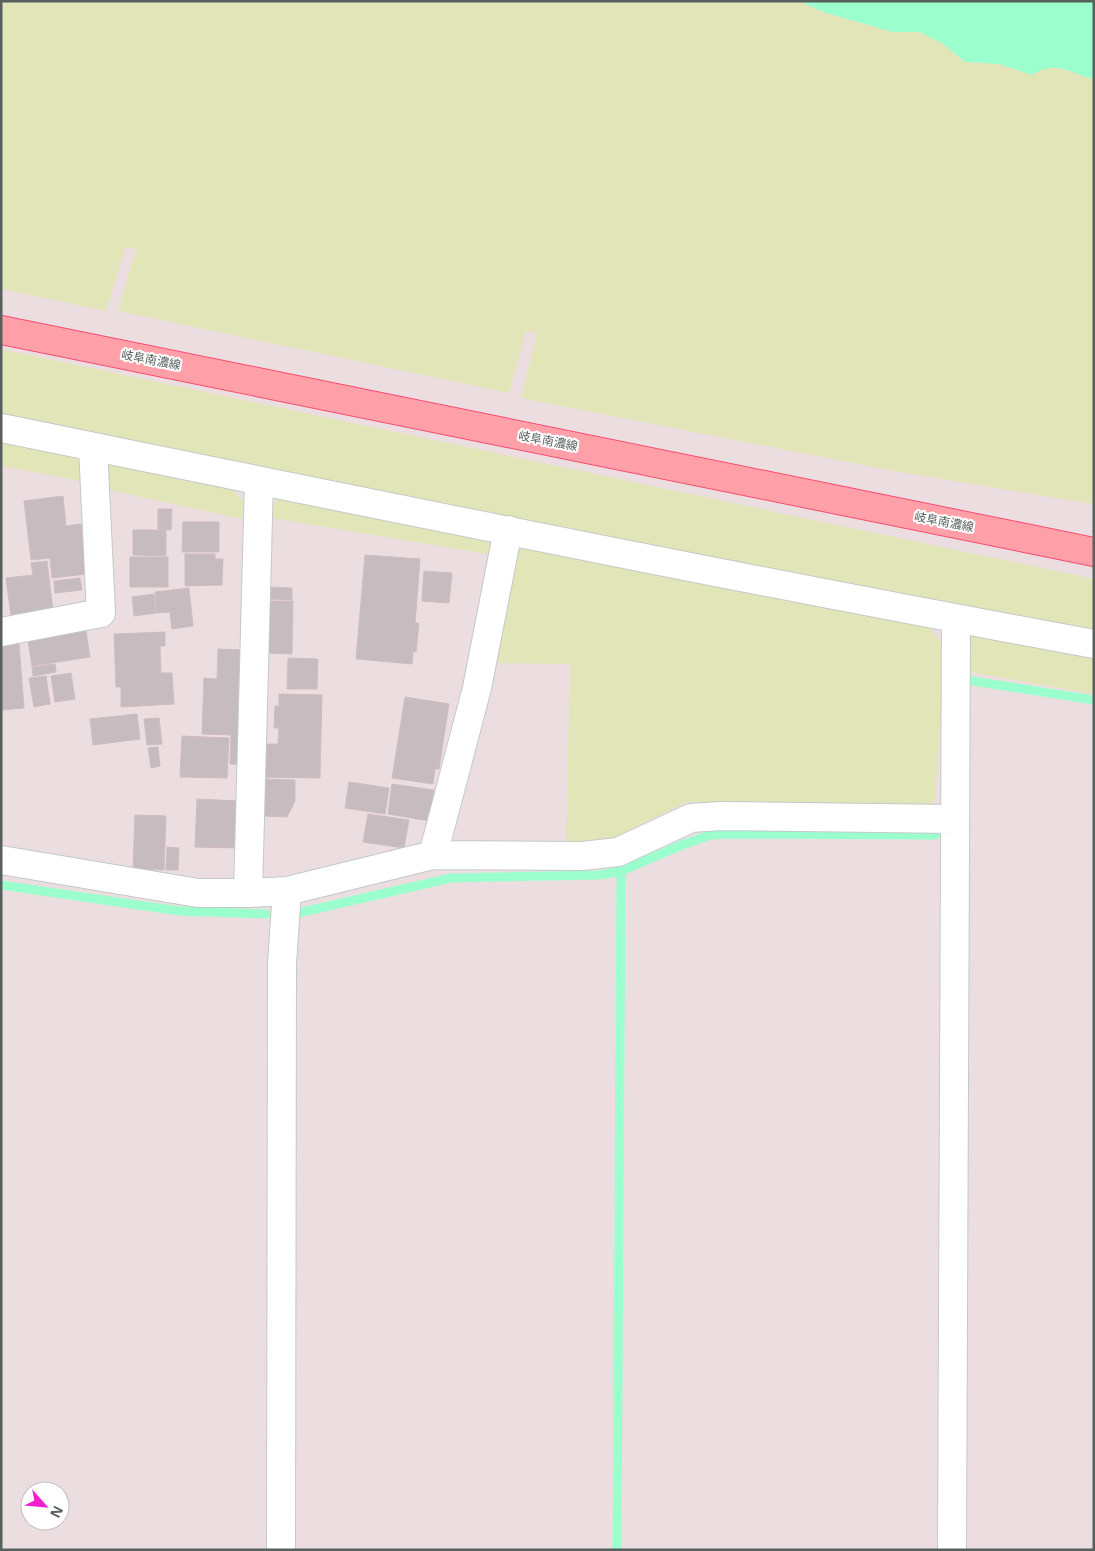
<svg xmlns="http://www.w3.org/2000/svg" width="1095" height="1551" font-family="'Noto Sans','Noto Sans JP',sans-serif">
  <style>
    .green { fill: #e2e5b8 }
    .water { fill: #9bffcd }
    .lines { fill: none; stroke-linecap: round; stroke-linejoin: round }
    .stream { stroke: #9bffcd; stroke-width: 9 }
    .building { fill: #c6bbbe; stroke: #d0bcc1 }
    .minor-casing { stroke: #c2cac8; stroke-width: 30 }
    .major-casing { stroke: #f74b70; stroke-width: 30 }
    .minor { stroke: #fff; stroke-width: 28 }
    .major { stroke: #ffa0a9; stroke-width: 28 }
    .labels { text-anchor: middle; stroke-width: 4; stroke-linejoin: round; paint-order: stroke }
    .street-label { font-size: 12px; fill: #57605d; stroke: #fff }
  </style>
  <rect width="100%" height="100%" fill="#ecdee0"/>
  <path class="green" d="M1,1H799L823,12L893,32H920L943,44L965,62L999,64L1032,75C1058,59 1069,74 1094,79V504L888,470L521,398L537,333L526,331L509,393L118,311L136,249L125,248L106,311L1,289Z
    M1,349L1094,579V634L1,415Z
    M1,440L73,452L84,460V482L1,466Z
    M111,462L231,488L243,500L242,519L100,488L101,472Z
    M277,498L486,540L492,548V555L267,517Z
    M521,546L929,626L942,644V699L935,800L921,809L687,802L604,843L566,846L570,664L493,663L511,555Z
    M973,635L1094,657V694L964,671V641Z"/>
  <path class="water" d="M799,1H1094V79C1069,74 1058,59 1032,75L999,64L965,62L943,44L920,32H893L823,12Z"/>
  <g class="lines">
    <path class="stream" d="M966,680L1094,700
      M1,885L179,911L266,914
      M298,913L451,878L600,875L621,871L682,845L710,835L734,834L935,835
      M617,1550L621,871"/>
  </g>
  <path class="building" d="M63,496L66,526L81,524L87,574L52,578L50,558L31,560L24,501Z
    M158,509H172L171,530L158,529Z
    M183,522H219V552H182Z
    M133,530H166V556L133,555Z
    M185,554H215V559H223L222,585L185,586Z
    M365,555L420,559L415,623H419L416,652H413L412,664L356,659Z
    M130,557H168V587H130Z
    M47,561L53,611L11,616L6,578L33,575L31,563Z
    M424,571L452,573L449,603L422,601Z
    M80,578L82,590L55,593L54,581Z
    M270,587L292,588V600L269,599Z
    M189,588L193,626L172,629L170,612L157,613L155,592Z
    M154,594L156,613L134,616L132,597Z
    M269,601H293L292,654L267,653Z
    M85,625L90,657L32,666L27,634Z
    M165,632V646H160L161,673H172L174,704L121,707V687H116L114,634Z
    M19,644L24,708L1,710V646Z
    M218,649L247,650V765L230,764L231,735L202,734L204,678L217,679Z
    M288,658L318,659L317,689H287Z
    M55,664L56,672L33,676L32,667Z
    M71,673L75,699L55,702L51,676Z
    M46,676L50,704L34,707L29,678Z
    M279,694L322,695L320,778L257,777L258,744H278L279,728H274L275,706H279Z
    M405,697L449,704L439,769H435L433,784L392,778Z
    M137,714L140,739L93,745L90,719Z
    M159,718L162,744L147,745L144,719Z
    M182,736L229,738L227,778L180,777Z
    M158,747L160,766L151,768L148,748Z
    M263,779L295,780V801L287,817L262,816Z
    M349,782L389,788L385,814L345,808Z
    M392,784L434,790L430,821L388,814Z
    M197,799L238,801L236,848L195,847Z
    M368,814L409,820L404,848L363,842Z
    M135,815L166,816L164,870L133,869Z
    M167,847L179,848L178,870H166Z"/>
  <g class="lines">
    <g class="minor-casing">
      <path id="minor" d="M1,428C365,502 729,577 1094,644
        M1,632L101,613L93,447
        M433,855L477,688L508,530
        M1,860L198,893H248L287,891L282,963L281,1550
        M287,891L433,855L582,856L618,852L691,818L721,816L954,819
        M248,893L259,481
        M952,1550L956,619"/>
    </g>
    <g class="major-casing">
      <path id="major" d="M1,330L1094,552"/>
    </g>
    <use href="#minor" class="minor"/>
    <use href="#major" class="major"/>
  </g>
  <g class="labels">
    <g class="street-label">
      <text transform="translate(151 360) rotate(11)" y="4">岐阜南濃線</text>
      <text transform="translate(548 441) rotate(11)" y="4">岐阜南濃線</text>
      <text transform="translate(944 522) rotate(11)" y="4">岐阜南濃線</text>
    </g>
  </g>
  <rect width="1095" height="1551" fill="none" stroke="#57605d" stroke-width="5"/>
  <g transform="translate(45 1506) rotate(117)"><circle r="24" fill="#ffffff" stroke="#bcbfbe"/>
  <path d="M0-4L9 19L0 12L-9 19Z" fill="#f01fd2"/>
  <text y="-8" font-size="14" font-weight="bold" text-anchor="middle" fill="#57605d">N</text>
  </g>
</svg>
